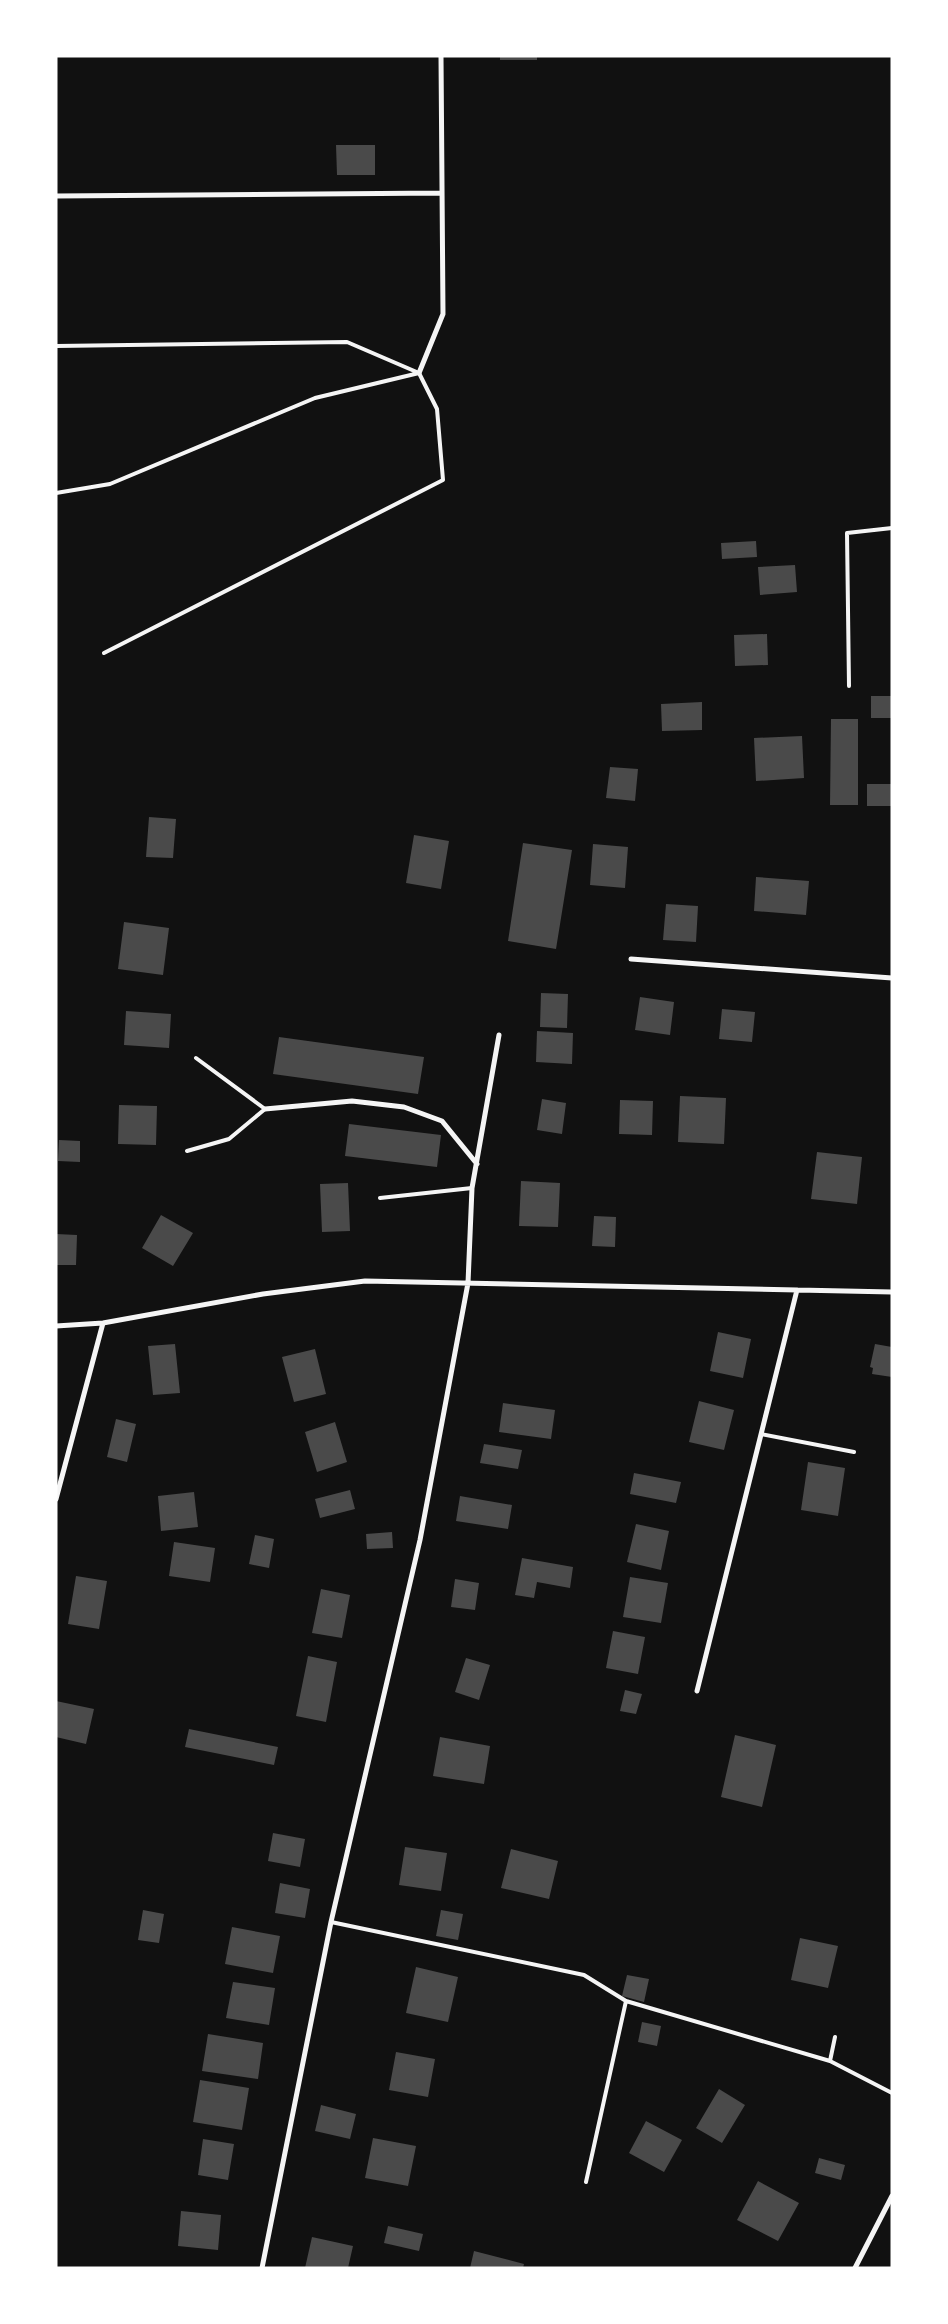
<svg xmlns="http://www.w3.org/2000/svg" width="948" height="2324" font-family="Lato,sans-serif">
  <style>
    .building { fill: #4a4a4a }
    .lines { fill: none; stroke-linecap: round; stroke-linejoin: round }
    .service { stroke: #f5f5f5; stroke-width: 4 }
    .minor { stroke: #f5f5f5; stroke-width: 5 }
  </style>
  <rect width="100%" height="100%" fill="#111"/>
  <path class="building" d="M500,56H537V60H500Z
    M336,145H375V175H337Z
    M756,541L757,557L722,559L721,543Z
    M795,565L797,592L760,595L758,567Z
    M767,634L768,665L735,666L734,635Z
    M871,696H892V718H871Z
    M702,702V730L662,731L661,704Z
    M831,719H858V805H830Z
    M802,736L804,778L756,781L754,738Z
    M610,767L638,769L635,801L606,798Z
    M867,784H892V806H867Z
    M149,817L176,819L173,858L146,857Z
    M414,835L449,841L441,889L406,883Z
    M523,843L572,850L556,949L508,941Z
    M593,844L628,847L625,888L590,885Z
    M756,877L809,881L806,915L754,911Z
    M666,904L698,906L696,942L663,940Z
    M124,922L169,928L163,975L118,969Z
    M541,993L568,994L567,1028L540,1027Z
    M640,997L674,1002L670,1035L635,1030Z
    M722,1009L755,1012L752,1042L719,1039Z
    M126,1011L171,1014L169,1048L124,1045Z
    M537,1031L573,1033L572,1064L536,1062Z
    M279,1037L424,1057L418,1094L273,1074Z
    M680,1096L726,1098L724,1144L678,1142Z
    M542,1099L566,1103L562,1134L537,1130Z
    M620,1100L653,1101L652,1135L619,1134Z
    M119,1105L157,1106L156,1145L118,1144Z
    M349,1124L441,1135L437,1167L345,1156Z
    M59,1140L80,1141V1162L58,1161Z
    M817,1152L862,1157L857,1204L811,1199Z
    M521,1181L560,1183L558,1227L519,1226Z
    M348,1183L350,1231L322,1232L320,1184Z
    M161,1215L193,1233L173,1266L142,1248Z
    M594,1216L616,1217L615,1247L592,1246Z
    M56,1234L77,1235L76,1265H56Z
    M718,1332L751,1339L743,1378L710,1371Z
    M175,1344L180,1393L153,1395L148,1346Z
    M875,1344L892,1347V1377L872,1374L873,1368L870,1367Z
    M315,1349L326,1394L294,1402L282,1357Z
    M699,1401L734,1410L724,1450L689,1442Z
    M503,1403L555,1410L551,1439L499,1432Z
    M116,1419L136,1424L127,1462L107,1457Z
    M335,1422L347,1462L317,1472L305,1432Z
    M484,1444L522,1450L518,1469L480,1463Z
    M808,1462L845,1468L838,1516L801,1510Z
    M634,1473L681,1482L676,1503L630,1494Z
    M350,1490L355,1509L320,1518L315,1499Z
    M194,1492L198,1527L161,1531L158,1496Z
    M460,1496L512,1505L508,1529L456,1521Z
    M636,1524L669,1531L661,1570L627,1562Z
    M392,1532L393,1548L367,1549L366,1534Z
    M255,1535L274,1539L269,1568L249,1564Z
    M174,1542L215,1548L210,1582L169,1576Z
    M522,1558L573,1567L570,1588L537,1582L534,1598L515,1595Z
    M76,1576L107,1581L99,1629L68,1624Z
    M630,1577L668,1583L661,1623L623,1617Z
    M455,1579L479,1583L475,1610L451,1607Z
    M321,1589L350,1595L342,1638L312,1633Z
    M613,1631L645,1637L638,1674L606,1668Z
    M308,1656L337,1662L326,1722L296,1716Z
    M466,1658L490,1665L479,1700L455,1692Z
    M625,1690L642,1694L636,1714L620,1711Z
    M56,1701L94,1709L86,1744L56,1737Z
    M189,1729L278,1747L274,1765L185,1747Z
    M735,1735L776,1745L762,1807L721,1797Z
    M440,1737L490,1746L484,1784L433,1776Z
    M273,1833L305,1839L300,1867L268,1861Z
    M405,1847L447,1853L441,1891L399,1885Z
    M511,1849L558,1861L549,1899L501,1888Z
    M280,1883L310,1889L305,1918L275,1913Z
    M143,1910L164,1914L159,1943L138,1940Z
    M441,1910L463,1914L458,1940L436,1936Z
    M232,1927L280,1936L273,1973L225,1964Z
    M800,1938L838,1946L828,1988L791,1980Z
    M416,1967L458,1977L448,2022L406,2013Z
    M627,1975L649,1979L644,2002L622,1996Z
    M233,1982L275,1988L269,2025L226,2018Z
    M642,2022L661,2026L657,2046L638,2042Z
    M208,2034L263,2043L258,2079L202,2071Z
    M396,2052L435,2059L428,2097L389,2090Z
    M200,2080L249,2088L242,2130L193,2122Z
    M719,2089L745,2105L722,2143L696,2128Z
    M321,2105L356,2114L350,2139L315,2131Z
    M646,2121L682,2140L664,2172L629,2153Z
    M373,2138L416,2146L408,2186L365,2178Z
    M203,2139L234,2144L228,2180L198,2175Z
    M819,2158L845,2165L841,2180L815,2173Z
    M758,2181L799,2203L778,2241L737,2220Z
    M181,2211L221,2215L218,2250L178,2246Z
    M388,2226L423,2234L419,2251L384,2243Z
    M312,2237L353,2246L348,2268H305Z
    M474,2251L524,2264L523,2268H470Z"/>
  <g class="lines">
    <path class="service" d="M56,346L347,342L419,373
      M56,493L110,484L315,398L419,373L437,409L443,480L104,653
      M849,686L847,533L892,528
      M187,1151L229,1139L265,1109L196,1058
      M380,1198L472,1188
      M761,1434L854,1452
      M331,1922L584,1975L626,2001L830,2061L892,2093
      M830,2061L835,2037
      M586,2182L626,2001"/>
    <path class="minor" d="M56,196L442,193
      M419,373L443,314L441,56
      M631,959L892,978
      M265,1109L352,1101L404,1107L442,1121L477,1164
      M56,1326L103,1323L263,1294L365,1281L892,1292
      M56,1499L103,1323
      M697,1691L797,1290
      M262,2268L331,1922L420,1540L468,1283L472,1188L499,1035
      M855,2268L892,2196"/>
  </g>
  <rect width="948" height="2324" fill="none" stroke="#ffffff" stroke-width="115"/>
</svg>
